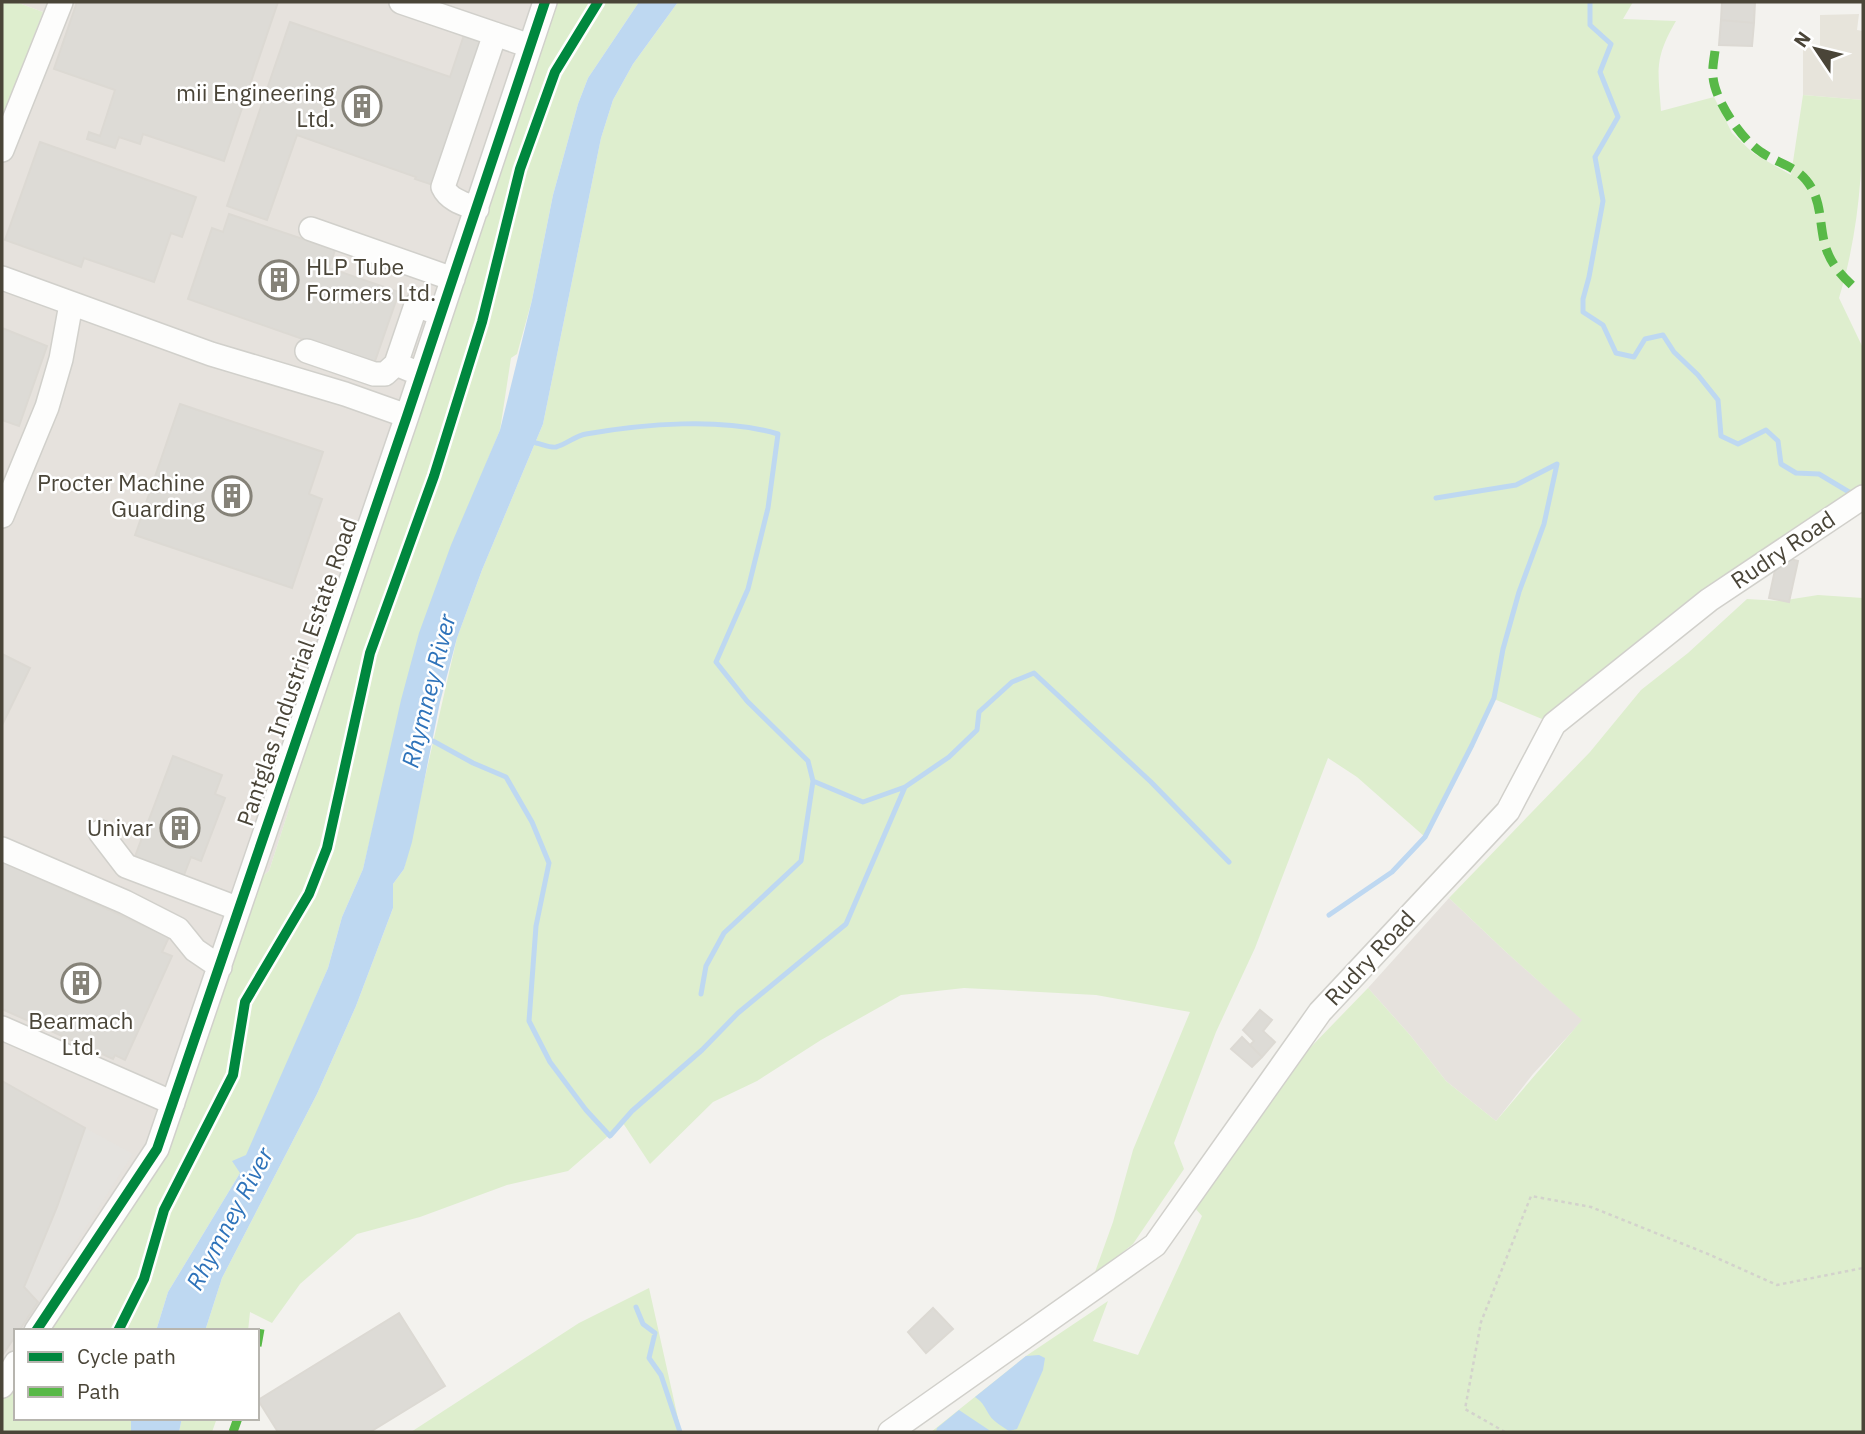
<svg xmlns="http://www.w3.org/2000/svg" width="1865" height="1434" font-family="'IBM Plex Sans',sans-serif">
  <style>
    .residential { fill: #e7e4db }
    .industrial { fill: #e6e2dd }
    .green { fill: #deeece }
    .parking { fill: #e5e3df }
    .water { fill: #bed8f1 }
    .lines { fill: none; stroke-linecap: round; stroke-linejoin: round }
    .stream { stroke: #bed8f1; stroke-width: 5 }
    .building { fill: #dddbd6; stroke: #dcd9d3; stroke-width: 2 }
    .minor-casing { stroke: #d1d0cb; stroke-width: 26 }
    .path { stroke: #d3d2cc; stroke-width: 2.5; stroke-dasharray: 3.5 3.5; stroke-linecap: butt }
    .minor { stroke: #fdfdfc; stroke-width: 23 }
    .quiet { stroke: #58b947; stroke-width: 9; stroke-dasharray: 18 9; stroke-linecap: butt }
    .cycleway-casing { stroke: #fff; stroke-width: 15 }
    .cycleway { stroke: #00873e; stroke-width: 10 }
    .labels { text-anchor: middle; stroke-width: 5; stroke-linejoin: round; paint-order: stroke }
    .poi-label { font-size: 23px; fill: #4a4538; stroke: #fff; text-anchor: end }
    .street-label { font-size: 23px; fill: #4a4538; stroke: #fff }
    .water-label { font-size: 24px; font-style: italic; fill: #2e73ba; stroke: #fff }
  </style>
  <rect width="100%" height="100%" fill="#f3f2ee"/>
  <path class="residential" d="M1859,14L1857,30L1863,31V100L1803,95V49L1820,45V15Z"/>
  <path class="industrial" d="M16,2H554L285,786L290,806L269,871L255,882L156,1160L48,1331H16V1379L2,1400V119L43,12Z
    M1449,898L1506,952L1583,1020L1533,1074L1496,1121L1446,1081L1410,1035L1368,988Z"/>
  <path class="green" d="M2,2H16L43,12L2,119Z
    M554,2H639L588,78L578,104L553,195L532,300L517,354L511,358L500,430L479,481L377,810L363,869L342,917L328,968L240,1173L168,1292L156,1331H48L156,1160L255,882L269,871L290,806L285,786Z
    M678,2H1633L1623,19L1676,21C1654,59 1658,69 1661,111L1714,97L1732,133L1753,153L1791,175L1803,95L1863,100C1863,169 1859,232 1839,298L1863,348V500L1554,724L1494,699L1425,837L1357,777L1328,758L1255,948L1216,1032L1174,1143L1184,1169L1133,1244L1094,1275L1113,1222L1133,1150L1190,1012L1096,995L964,988L901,995L821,1040L757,1081L713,1102L650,1164L623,1123L568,1171L507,1185L420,1217L357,1234L300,1284L272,1323L250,1312L248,1331H205L222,1278L317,1094L356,1006L393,908V884L404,869L457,638L482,570L543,424L601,138L613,100L633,64Z
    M1818,595L1863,598V1432H931L1026,1356L1108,1301L1093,1341L1138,1355L1202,1216L1194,1207L1234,1154L1305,1053L1368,988L1410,1035L1446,1081L1496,1121L1582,1020L1506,952L1449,898L1590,752L1641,690L1688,653L1747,599L1780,601Z
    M649,1288L681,1432H411L579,1323Z
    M16,1379V1418H131V1432H2V1400Z
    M182,1418H217L212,1432H179Z"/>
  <path class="parking" d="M85,1128L133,1154L38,1302L24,1287L57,1207Z"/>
  <path class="water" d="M639,2H678L633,64L613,100L601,138L543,424L482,570L457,638L440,702L412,842L404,869L393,884V908L356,1006L317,1094L222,1278L205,1331H156L168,1292L240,1173L232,1161L246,1155L328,968L342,917L363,869L401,700L419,633L451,545L500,430L532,300L553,195L578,104L588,78Z
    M1039,1355L1045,1358L1043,1370L1017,1429L1009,1431C1003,1427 994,1422 990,1416C984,1407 984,1403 975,1397L1026,1356Z
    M959,1410L992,1432H936L937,1428Z
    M131,1418H182L179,1432H131Z"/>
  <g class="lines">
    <path class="stream" d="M1590,2V25L1611,44L1600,72L1618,117L1595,157L1603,201L1589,277L1583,299V312L1603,325L1616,353L1634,357L1645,339L1663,335L1674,352L1698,375L1718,400L1721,436L1738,444L1766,430L1778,441L1781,464L1796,473L1819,474L1854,495
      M433,741L473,763L506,777L532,822L549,863L536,926L529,1021L550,1062L586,1110L610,1136L632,1111L702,1050L738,1013L846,924L905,787L863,802L813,781L808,761L747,701L716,662L748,589L768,508L778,434C722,417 643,424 586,434C575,436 567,444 556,447C550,448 542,444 536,443
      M905,787L949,757L977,730L979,712L1012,682L1034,673L1151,782L1229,862
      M1329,915L1392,872L1425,837L1472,745L1494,698L1503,649L1519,592L1544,524L1557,464L1516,485L1436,498
      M701,994L706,966L724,933L801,861L813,781
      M636,1307L643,1324L655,1333L649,1358L661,1375L680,1432"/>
  </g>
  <path class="building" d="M77,2H278L224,161L143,134L140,144L119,137L115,148L87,139L89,132L100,136L115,90L54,69Z
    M1722,2H1755L1754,23L1721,20Z
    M1721,20L1754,23L1752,46L1719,45Z
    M290,22L450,77L464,35L485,42L439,187L415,179L416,177L297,135L267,220L227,206Z
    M40,142L196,197L182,237L171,233L154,282L84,258L81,267L5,240Z
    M229,214L335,250L329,268L399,292L374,364L188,299L212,228L223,232Z
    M2,328L47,346L19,426L2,420Z
    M180,404L323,452L309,494L322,499L292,588L135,535Z
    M1778,556L1798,561L1789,602L1769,598Z
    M2,654L30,668L2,725Z
    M173,756L222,775L215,794L225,798L201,861L191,857L182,880L133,862Z
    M3,862L169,937L162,952L172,956L125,1060L115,1055L113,1059L2,1009Z
    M1260,1010L1272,1020L1263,1031L1275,1042L1262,1057L1250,1045L1254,1041L1243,1030Z
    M1242,1037L1262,1057L1252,1067L1231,1049Z
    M2,1081L85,1128L57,1207L24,1287L38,1302L19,1331H16V1335L2,1356Z
    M933,1308L953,1329L926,1353L908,1332Z
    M399,1313L445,1386L370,1432H278L258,1400Z"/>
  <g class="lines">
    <g class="minor-casing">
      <path id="minor" d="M401,2L530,46
        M2,150L61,2
        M477,209C464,204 449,200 443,187L495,34
        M311,229L453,279
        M2,278L211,354L345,394L407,416
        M307,351L374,374H385L396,364L420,374
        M396,364L416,305L440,314
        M2,516L47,407L61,359L71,304
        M100,832L126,866L239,909
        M2,849L125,902L178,929L195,950L220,967
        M2,1028L173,1103
        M36,1331L157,1149L407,416L545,2
        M2,1386L16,1363
        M890,1432L1155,1245L1320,1012L1508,811L1554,724L1709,600L1863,497"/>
    </g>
    <path class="path" d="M1505,1432L1465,1409L1481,1322L1531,1196L1591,1207L1708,1254L1777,1285L1863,1268"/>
    <use href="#minor" class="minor"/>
    <path class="quiet" d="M1715,51C1714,59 1712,69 1713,77C1715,101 1742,140 1761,152C1775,162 1795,166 1806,180C1824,201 1818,228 1827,251C1833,267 1844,278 1856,289
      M257,1346L260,1329
      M233,1432L238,1418"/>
    <g class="cycleway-casing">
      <path id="cycleway" d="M36,1331L157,1149L407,416L545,2
        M118,1331L144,1279L164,1210L233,1075L245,1002L309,894L327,848L370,653L434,476L482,322L520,169L555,72L598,2"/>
    </g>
    <use href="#cycleway" class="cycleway"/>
  </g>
  <defs>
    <g id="building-ring" transform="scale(2.0125)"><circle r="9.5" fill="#fff" stroke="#858278" stroke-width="1.5"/><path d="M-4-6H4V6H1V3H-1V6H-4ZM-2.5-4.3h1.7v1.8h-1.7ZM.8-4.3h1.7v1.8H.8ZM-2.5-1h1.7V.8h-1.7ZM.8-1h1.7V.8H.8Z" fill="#858278"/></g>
  </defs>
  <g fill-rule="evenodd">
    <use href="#building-ring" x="362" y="106"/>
    <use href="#building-ring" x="279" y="280"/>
    <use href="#building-ring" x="232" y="496"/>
    <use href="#building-ring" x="180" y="828"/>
    <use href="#building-ring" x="81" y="983"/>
  </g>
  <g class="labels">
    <g class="poi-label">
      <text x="335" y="101">mii Engineering<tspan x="335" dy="26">Ltd.</tspan></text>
      <text x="306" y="275" text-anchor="start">HLP Tube<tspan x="306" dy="26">Formers Ltd.</tspan></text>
      <text x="205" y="491">Procter Machine<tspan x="205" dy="26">Guarding</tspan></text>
      <text x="153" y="836">Univar</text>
      <text x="81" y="1029" text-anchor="middle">Bearmach<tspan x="81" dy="26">Ltd.</tspan></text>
    </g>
    <g class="street-label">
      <text transform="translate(1783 550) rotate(-34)" y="8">Rudry Road</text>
      <text transform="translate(297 672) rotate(-71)" y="8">Pantglas Industrial Estate Road</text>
      <text transform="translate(1370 958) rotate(-47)" y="8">Rudry Road</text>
    </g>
    <g class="water-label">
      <text transform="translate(429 691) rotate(-76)" y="8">Rhymney River</text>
      <text transform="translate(230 1219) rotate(-62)" y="8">Rhymney River</text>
    </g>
  </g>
  <rect width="1865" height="1434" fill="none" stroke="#4a4538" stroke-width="7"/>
  <rect x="14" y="1329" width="245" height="91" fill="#ffffff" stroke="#b7b5af" stroke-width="2"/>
  <rect x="28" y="1352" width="35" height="10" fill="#00873e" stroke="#b7b5af" stroke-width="2"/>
  <text x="77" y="1364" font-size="21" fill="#4a4538">Cycle path</text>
  <rect x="28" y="1387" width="35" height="10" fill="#58b947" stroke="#b7b5af" stroke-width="2"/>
  <text x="77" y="1399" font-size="21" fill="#4a4538">Path</text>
  <g transform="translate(1816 49) rotate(305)" stroke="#ffffff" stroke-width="5" paint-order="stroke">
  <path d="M0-5L12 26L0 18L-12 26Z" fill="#4a4538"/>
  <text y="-10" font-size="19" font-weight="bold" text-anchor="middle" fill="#4a4538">N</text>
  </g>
</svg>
